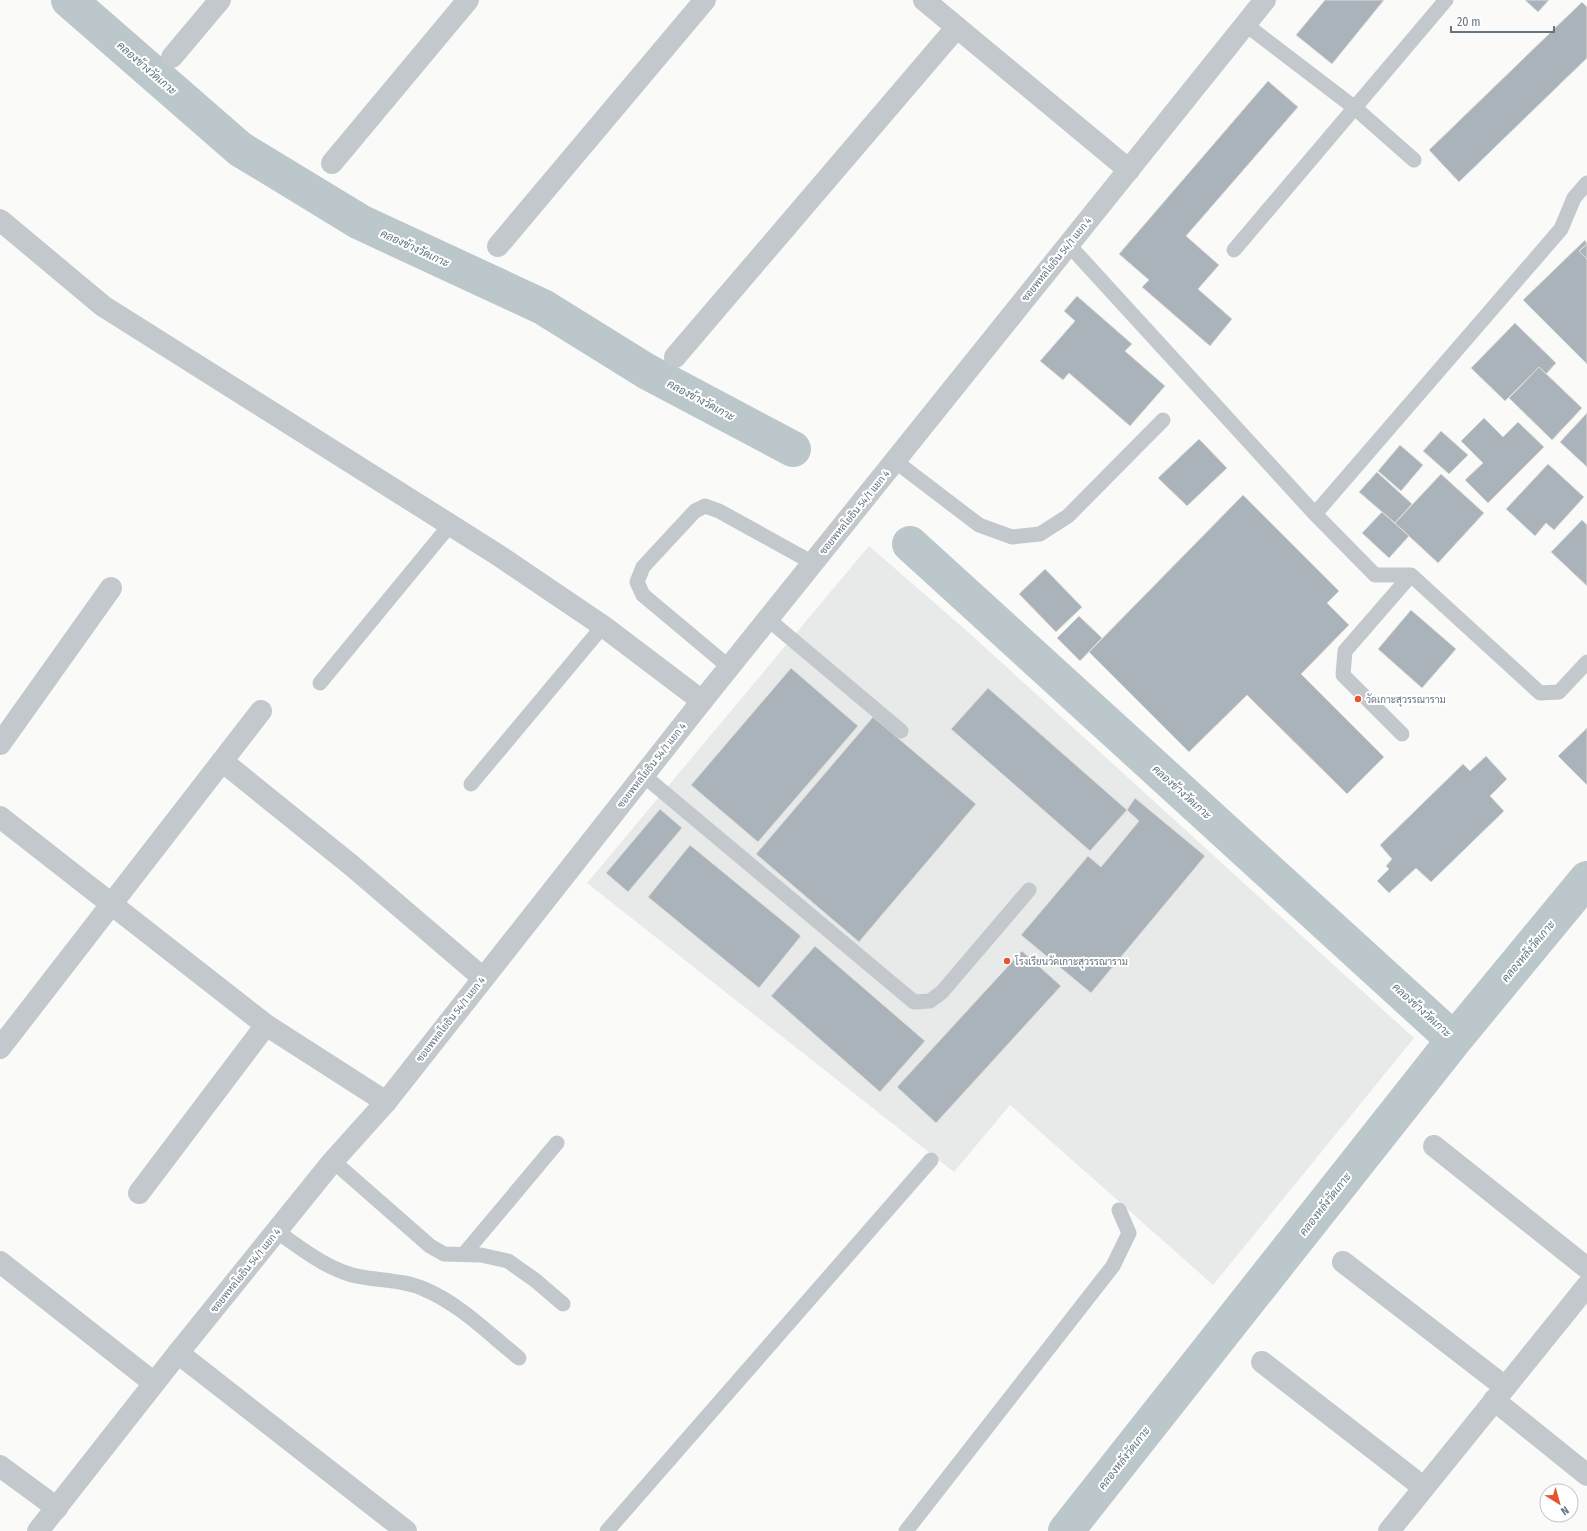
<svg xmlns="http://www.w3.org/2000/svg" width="1587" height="1531" font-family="'Fira Sans Condensed',Sarabun,sans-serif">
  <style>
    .built { fill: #e8e9e9 }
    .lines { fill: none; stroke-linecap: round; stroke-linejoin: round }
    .canal { stroke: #bbc7cb; stroke-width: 36 }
    .building { fill: #aab3b9; stroke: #dcdcda }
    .service { stroke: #c3c8cc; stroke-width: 15 }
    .minor { stroke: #c3c8cc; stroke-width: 22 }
    .tertiary { stroke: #c3c8cc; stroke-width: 22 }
    .poi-dot { fill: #e4572e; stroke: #fff; stroke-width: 1.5 }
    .labels { text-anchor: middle; stroke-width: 4; stroke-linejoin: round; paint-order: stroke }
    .street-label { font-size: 10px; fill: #657683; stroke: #fff }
    .poi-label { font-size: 10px; fill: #657683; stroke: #fff; text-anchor: start }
    .water-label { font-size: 11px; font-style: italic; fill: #60757c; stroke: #fff }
  </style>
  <rect width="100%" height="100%" fill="#fafaf8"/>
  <path class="built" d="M869,546L968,632L1414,1038L1213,1285L1010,1105L954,1172L587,883Z"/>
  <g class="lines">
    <path class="canal" d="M69,0L240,149L360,222L543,307L646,371L793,449
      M910,544L1454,1040
      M1066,1531L1454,1040L1587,879"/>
  </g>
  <path class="building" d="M1325,0H1384L1332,64L1296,35Z
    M1525,0H1549L1538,12Z
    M1582,2L1587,7V58L1459,182L1429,150Z
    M1268,81L1298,107L1186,236L1219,265L1198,289L1232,319L1210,346L1142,287L1149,280L1119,254Z
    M1585,240L1587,244L1579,251L1587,259V364L1523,300Z
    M1587,244V259L1579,251Z
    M1077,296L1132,344L1125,351L1165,386L1130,426L1069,373L1063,380L1040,361L1075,321L1064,311Z
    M1515,323L1556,363L1546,374L1539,367L1505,401L1471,368Z
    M1539,367L1582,408L1552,440L1509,398Z
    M1587,413V467L1560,442Z
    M1484,418L1503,437L1518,422L1544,447L1488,503L1465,480L1483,463L1461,441Z
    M1441,431L1468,455L1449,474L1423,451Z
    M1199,439L1227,468L1187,506L1158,478Z
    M1400,445L1423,465L1401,491L1378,471Z
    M1548,464L1584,497L1554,530L1546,523L1535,536L1506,509Z
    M1377,472L1412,504L1395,523L1359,492Z
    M1441,474L1484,513L1438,563L1395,523Z
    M1243,495L1339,591L1327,603L1349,625L1301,674L1384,757L1347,794L1247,695L1189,752L1089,652Z
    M1382,512L1409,536L1389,558L1362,533Z
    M1582,520L1587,525V586L1551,552Z
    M1045,569L1082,607L1056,632L1019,594Z
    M1411,610L1456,649L1422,688L1378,649Z
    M1079,616L1102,638L1080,661L1057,638Z
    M791,668L858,726L758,842L691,785Z
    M988,688L1127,810L1090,851L951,729Z
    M873,717L976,804L859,942L756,854Z
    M1587,728V785L1558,756Z
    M1486,756L1507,779L1490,796L1504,811L1431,882L1416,868L1389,893L1377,881L1389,869L1386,866L1392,859L1380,845L1463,764L1470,771Z
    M1135,798L1205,856L1091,993L1021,935L1088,856L1101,867L1139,821L1127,810Z
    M660,809L682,828L628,892L606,873Z
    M690,845L801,936L759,988L648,897Z
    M815,946L925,1041L880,1092L771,996Z
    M1022,951L1061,986L936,1123L897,1087Z"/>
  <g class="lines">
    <path class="service" d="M1245,24L1355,108L1414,160
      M1068,244L1315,514L1375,575H1411L1540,693L1559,692L1587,662
      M1234,250L1446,0
      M895,461L979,525L1012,537L1040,534L1068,516L1163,420
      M1315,514L1561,229L1574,198L1587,183
      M769,620L901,731
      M729,667L643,595L637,582L643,567L695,511L705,506L719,511L813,563
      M320,683L450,525
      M1402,734L1343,675L1345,651L1411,575
      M643,775L914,1002L930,1001L942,992L1029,890
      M471,784L603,626
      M333,1161L430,1246L444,1254L481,1255L508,1261L535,1280L563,1304
      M276,1231C301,1248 324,1267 352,1275C376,1281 401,1279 424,1289C460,1304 489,1334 519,1358
      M464,1254L557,1143
      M607,1531L931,1160
      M906,1531L1113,1266L1129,1233L1119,1210"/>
    <path class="minor" d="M924,0L1129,170
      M172,57L220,0
      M332,163L468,0
      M0,220L103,306L498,555L603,626L702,701
      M498,246L705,0
      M675,357L957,27
      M0,744L111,588
      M222,761L351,865L483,978
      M0,817L266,1025L386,1102
      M0,1048L261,711
      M1434,1146L1587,1268
      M139,1193L266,1025
      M0,1262L154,1383
      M1343,1262L1505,1387
      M178,1353L406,1531
      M1262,1362L1423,1487
      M1494,1400L1587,1475
      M0,1466L57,1508
      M1389,1531L1587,1286"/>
    <path class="tertiary" d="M38,1531L178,1353L333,1161L386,1102L702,701L1265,0"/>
  </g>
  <g class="poi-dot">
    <circle cx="1358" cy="699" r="4"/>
    <circle cx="1007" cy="961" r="4"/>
  </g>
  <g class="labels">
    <g class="street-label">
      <text transform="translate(1056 259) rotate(-51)" y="4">ซอยพหลโยธิน 54/1 แยก 4</text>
      <text transform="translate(854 512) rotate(-51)" y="4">ซอยพหลโยธิน 54/1 แยก 4</text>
      <text transform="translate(651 765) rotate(-52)" y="4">ซอยพหลโยธิน 54/1 แยก 4</text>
      <text transform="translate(450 1019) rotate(-52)" y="4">ซอยพหลโยธิน 54/1 แยก 4</text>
      <text transform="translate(245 1270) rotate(-51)" y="4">ซอยพหลโยธิน 54/1 แยก 4</text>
    </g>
    <g class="poi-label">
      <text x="1366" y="703">วัดเกาะสุวรรณาราม</text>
      <text x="1015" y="965">โรงเรียนวัดเกาะสุวรรณาราม</text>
    </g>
    <g class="water-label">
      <text transform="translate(147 68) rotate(41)" y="4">คลองข้างวัดเกาะ</text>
      <text transform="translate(415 248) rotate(25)" y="4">คลองข้างวัดเกาะ</text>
      <text transform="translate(701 400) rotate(28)" y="4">คลองข้างวัดเกาะ</text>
      <text transform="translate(1182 792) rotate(42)" y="4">คลองข้างวัดเกาะ</text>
      <text transform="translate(1528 951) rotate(-50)" y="4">คลองหลังวัดเกาะ</text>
      <text transform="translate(1422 1010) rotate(42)" y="4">คลองข้างวัดเกาะ</text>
      <text transform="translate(1325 1204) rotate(-52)" y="4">คลองหลังวัดเกาะ</text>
      <text transform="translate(1124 1458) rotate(-52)" y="4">คลองหลังวัดเกาะ</text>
    </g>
  </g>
  <g transform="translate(1559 1503) rotate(143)"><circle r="19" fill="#ffffff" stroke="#c1c8cd"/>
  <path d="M0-3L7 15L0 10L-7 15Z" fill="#e4572e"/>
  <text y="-6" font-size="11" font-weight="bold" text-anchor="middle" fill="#657683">N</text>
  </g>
  <path d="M1451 26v6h103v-6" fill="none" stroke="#657683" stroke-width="2"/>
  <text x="1457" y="26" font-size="12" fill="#657683" stroke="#ffffff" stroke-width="3" paint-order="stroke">20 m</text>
</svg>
